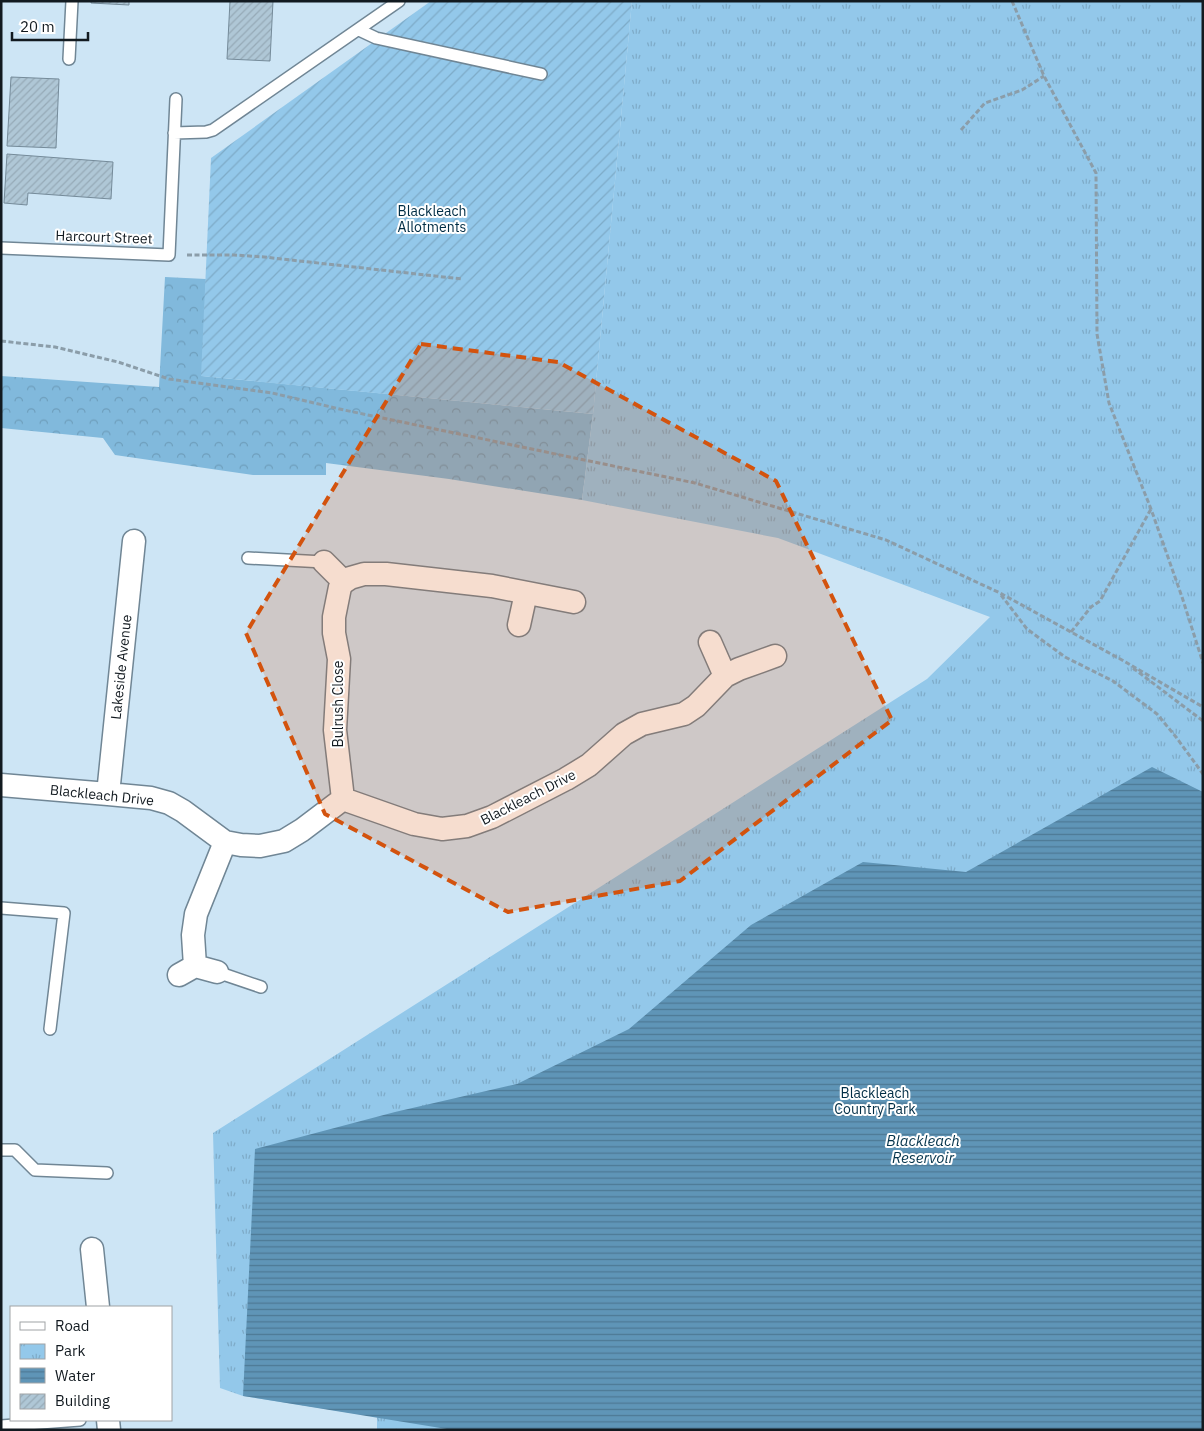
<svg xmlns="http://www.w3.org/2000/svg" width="1204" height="1431" font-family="'IBM Plex Sans',sans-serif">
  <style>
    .forest { fill: url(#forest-crowns) }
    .park { fill: url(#park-tufts) }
    .garden { fill: url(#garden-furrows) }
    .water { fill: url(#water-rules) }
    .building { fill: url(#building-hatch); stroke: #758b9a }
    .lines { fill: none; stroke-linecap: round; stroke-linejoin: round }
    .lane-casing { stroke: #708695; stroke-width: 14 }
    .street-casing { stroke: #708695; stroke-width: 25 }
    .path { stroke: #8b9da9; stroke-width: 3; stroke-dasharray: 5 2.5; stroke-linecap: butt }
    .lane { stroke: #fff; stroke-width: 11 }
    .street { stroke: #fff; stroke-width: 22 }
    .marked { fill: #d3530e; fill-opacity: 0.2; stroke: #d3530e; stroke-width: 4; stroke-dasharray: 10 6; stroke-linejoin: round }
    .labels { text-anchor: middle; stroke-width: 4; stroke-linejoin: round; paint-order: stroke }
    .park-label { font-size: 14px; fill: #002d45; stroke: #fff }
    .street-label { font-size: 14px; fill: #121a20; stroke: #fff }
    .water-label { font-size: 15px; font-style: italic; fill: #04344c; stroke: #fff }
  </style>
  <defs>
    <pattern id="forest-crowns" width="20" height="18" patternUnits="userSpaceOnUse" patternTransform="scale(1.25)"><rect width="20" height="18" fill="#81b9dc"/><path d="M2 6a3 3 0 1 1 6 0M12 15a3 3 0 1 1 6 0" fill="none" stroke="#6e9ebc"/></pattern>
    <pattern id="park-tufts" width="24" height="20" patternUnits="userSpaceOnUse" patternTransform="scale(1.25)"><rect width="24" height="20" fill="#93c8ea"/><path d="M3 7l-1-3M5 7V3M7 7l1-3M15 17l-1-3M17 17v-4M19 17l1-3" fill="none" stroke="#7eabc8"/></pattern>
    <pattern id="garden-furrows" width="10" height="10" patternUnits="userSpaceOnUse" patternTransform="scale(1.25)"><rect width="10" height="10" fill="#93c8ea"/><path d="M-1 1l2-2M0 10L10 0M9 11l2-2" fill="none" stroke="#7eabc8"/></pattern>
    <pattern id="water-rules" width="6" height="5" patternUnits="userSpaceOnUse" patternTransform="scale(1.25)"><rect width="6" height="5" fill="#5f95b7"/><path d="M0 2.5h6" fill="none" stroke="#4d7994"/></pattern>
    <pattern id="building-hatch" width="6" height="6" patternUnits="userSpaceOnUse" patternTransform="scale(1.25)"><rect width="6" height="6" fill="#afc7d6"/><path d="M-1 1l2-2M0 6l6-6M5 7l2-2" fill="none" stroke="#96aab7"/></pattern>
  </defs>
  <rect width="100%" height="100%" fill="#cde5f5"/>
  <path class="forest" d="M165,277L206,279L202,376L593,414L582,500L449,479L326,463V475H253L115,455L103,438L1,428V376L159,387Z"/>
  <path class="park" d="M632,1H1203V1430H377V1417L243,1396L220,1388L213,1133L927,679L990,617L778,538L582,500L593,414Z"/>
  <path class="garden" d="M431,1H632L593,414L201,376L211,158Z"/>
  <path class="water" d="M1152,767L1203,792V1430H453L243,1396L255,1149L395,1112L517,1084L629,1029L751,925L863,862L966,872Z"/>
  <path class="building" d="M91,1H129V5L91,3Z
    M230,1H273L270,61L227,59Z
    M11,77L59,79L56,148L7,146Z
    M7,154L113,162L111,199L28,193L27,205L4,203Z"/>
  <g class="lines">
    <g class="lane-casing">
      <path id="lane" d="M359,30L376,38L541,74
        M69,59L72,1
        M174,133L206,132L213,130L399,1
        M1,248L169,255L176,99
        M248,558L324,562
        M1,908L64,913L50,1029
        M217,972L261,987
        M1,1150H15L35,1170L107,1173
        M1,1426L80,1420"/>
    </g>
    <g class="street-casing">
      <path id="street" d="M324,562L344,582
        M519,625L526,593
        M710,642L725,676
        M1,785L108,794L151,798L169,803L183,811L225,842L241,845L260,846L284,841L302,830L343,799L414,824L442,829L467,826L492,817L566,779L589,765L624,734L642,724L684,714L696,706L725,676L739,669L775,656
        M108,794L134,541
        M343,799L335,730L339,659L334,633V617L340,587L344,582L350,578L364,574H386L492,586L574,602
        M195,966L193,935L196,914L225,842
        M179,975L195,966L217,972
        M92,1249L98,1307
        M108,1420L109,1430"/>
    </g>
    <path class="path" d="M1012,1L1044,76L1096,173L1097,334L1109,403L1151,509L1182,597L1203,663
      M961,130L985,103L1022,90L1044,76
      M187,255H234L264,257L462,279
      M1,341L55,347L118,362L169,379L272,393L344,410L695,483L886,540L1000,593L1122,660L1203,707
      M1001,595L1027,629L1065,657L1113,681L1157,714L1176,737L1203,774
      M1071,632L1091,607L1100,601L1151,509
      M1133,668L1203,721"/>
    <use href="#lane" class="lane"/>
    <use href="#street" class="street"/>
  </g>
  <path class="marked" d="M421,344L558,362L776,481L892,720L680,881L508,912L325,814L246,633Z"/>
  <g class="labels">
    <g class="park-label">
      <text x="432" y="216">Blackleach<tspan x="432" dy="16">Allotments</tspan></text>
      <text x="875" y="1098">Blackleach<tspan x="875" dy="16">Country Park</tspan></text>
    </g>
    <g class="street-label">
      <text transform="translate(104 237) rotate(2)" y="5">Harcourt Street</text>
      <text transform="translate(121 667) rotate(-84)" y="5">Lakeside Avenue</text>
      <text transform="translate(338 704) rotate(-90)" y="5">Bulrush Close</text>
      <text transform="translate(102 795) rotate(6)" y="5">Blackleach Drive</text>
      <text transform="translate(528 797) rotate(-27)" y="5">Blackleach Drive</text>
    </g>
    <g class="water-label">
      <text x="923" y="1146">Blackleach<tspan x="923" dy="17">Reservoir</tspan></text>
    </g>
  </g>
  <rect width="1204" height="1431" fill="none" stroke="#121a20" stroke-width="5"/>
  <rect x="10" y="1306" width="162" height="115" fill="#ffffff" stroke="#a0a3a6"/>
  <rect x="20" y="1322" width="25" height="8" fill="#ffffff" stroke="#a0a3a6"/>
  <text x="55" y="1331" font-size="15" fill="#121a20">Road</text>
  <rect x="20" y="1344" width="25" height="15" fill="url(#park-tufts)" stroke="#a0a3a6"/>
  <text x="55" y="1356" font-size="15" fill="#121a20">Park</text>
  <rect x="20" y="1368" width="25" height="15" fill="url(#water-rules)" stroke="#a0a3a6"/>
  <text x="55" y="1381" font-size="15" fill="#121a20">Water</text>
  <rect x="20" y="1394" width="25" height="15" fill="url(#building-hatch)" stroke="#a0a3a6"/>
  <text x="55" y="1406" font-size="15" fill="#121a20">Building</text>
  <path d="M12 32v8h76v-8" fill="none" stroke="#121a20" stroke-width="2.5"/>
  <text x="20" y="32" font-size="15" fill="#121a20" stroke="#ffffff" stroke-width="4" paint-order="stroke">20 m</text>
</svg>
